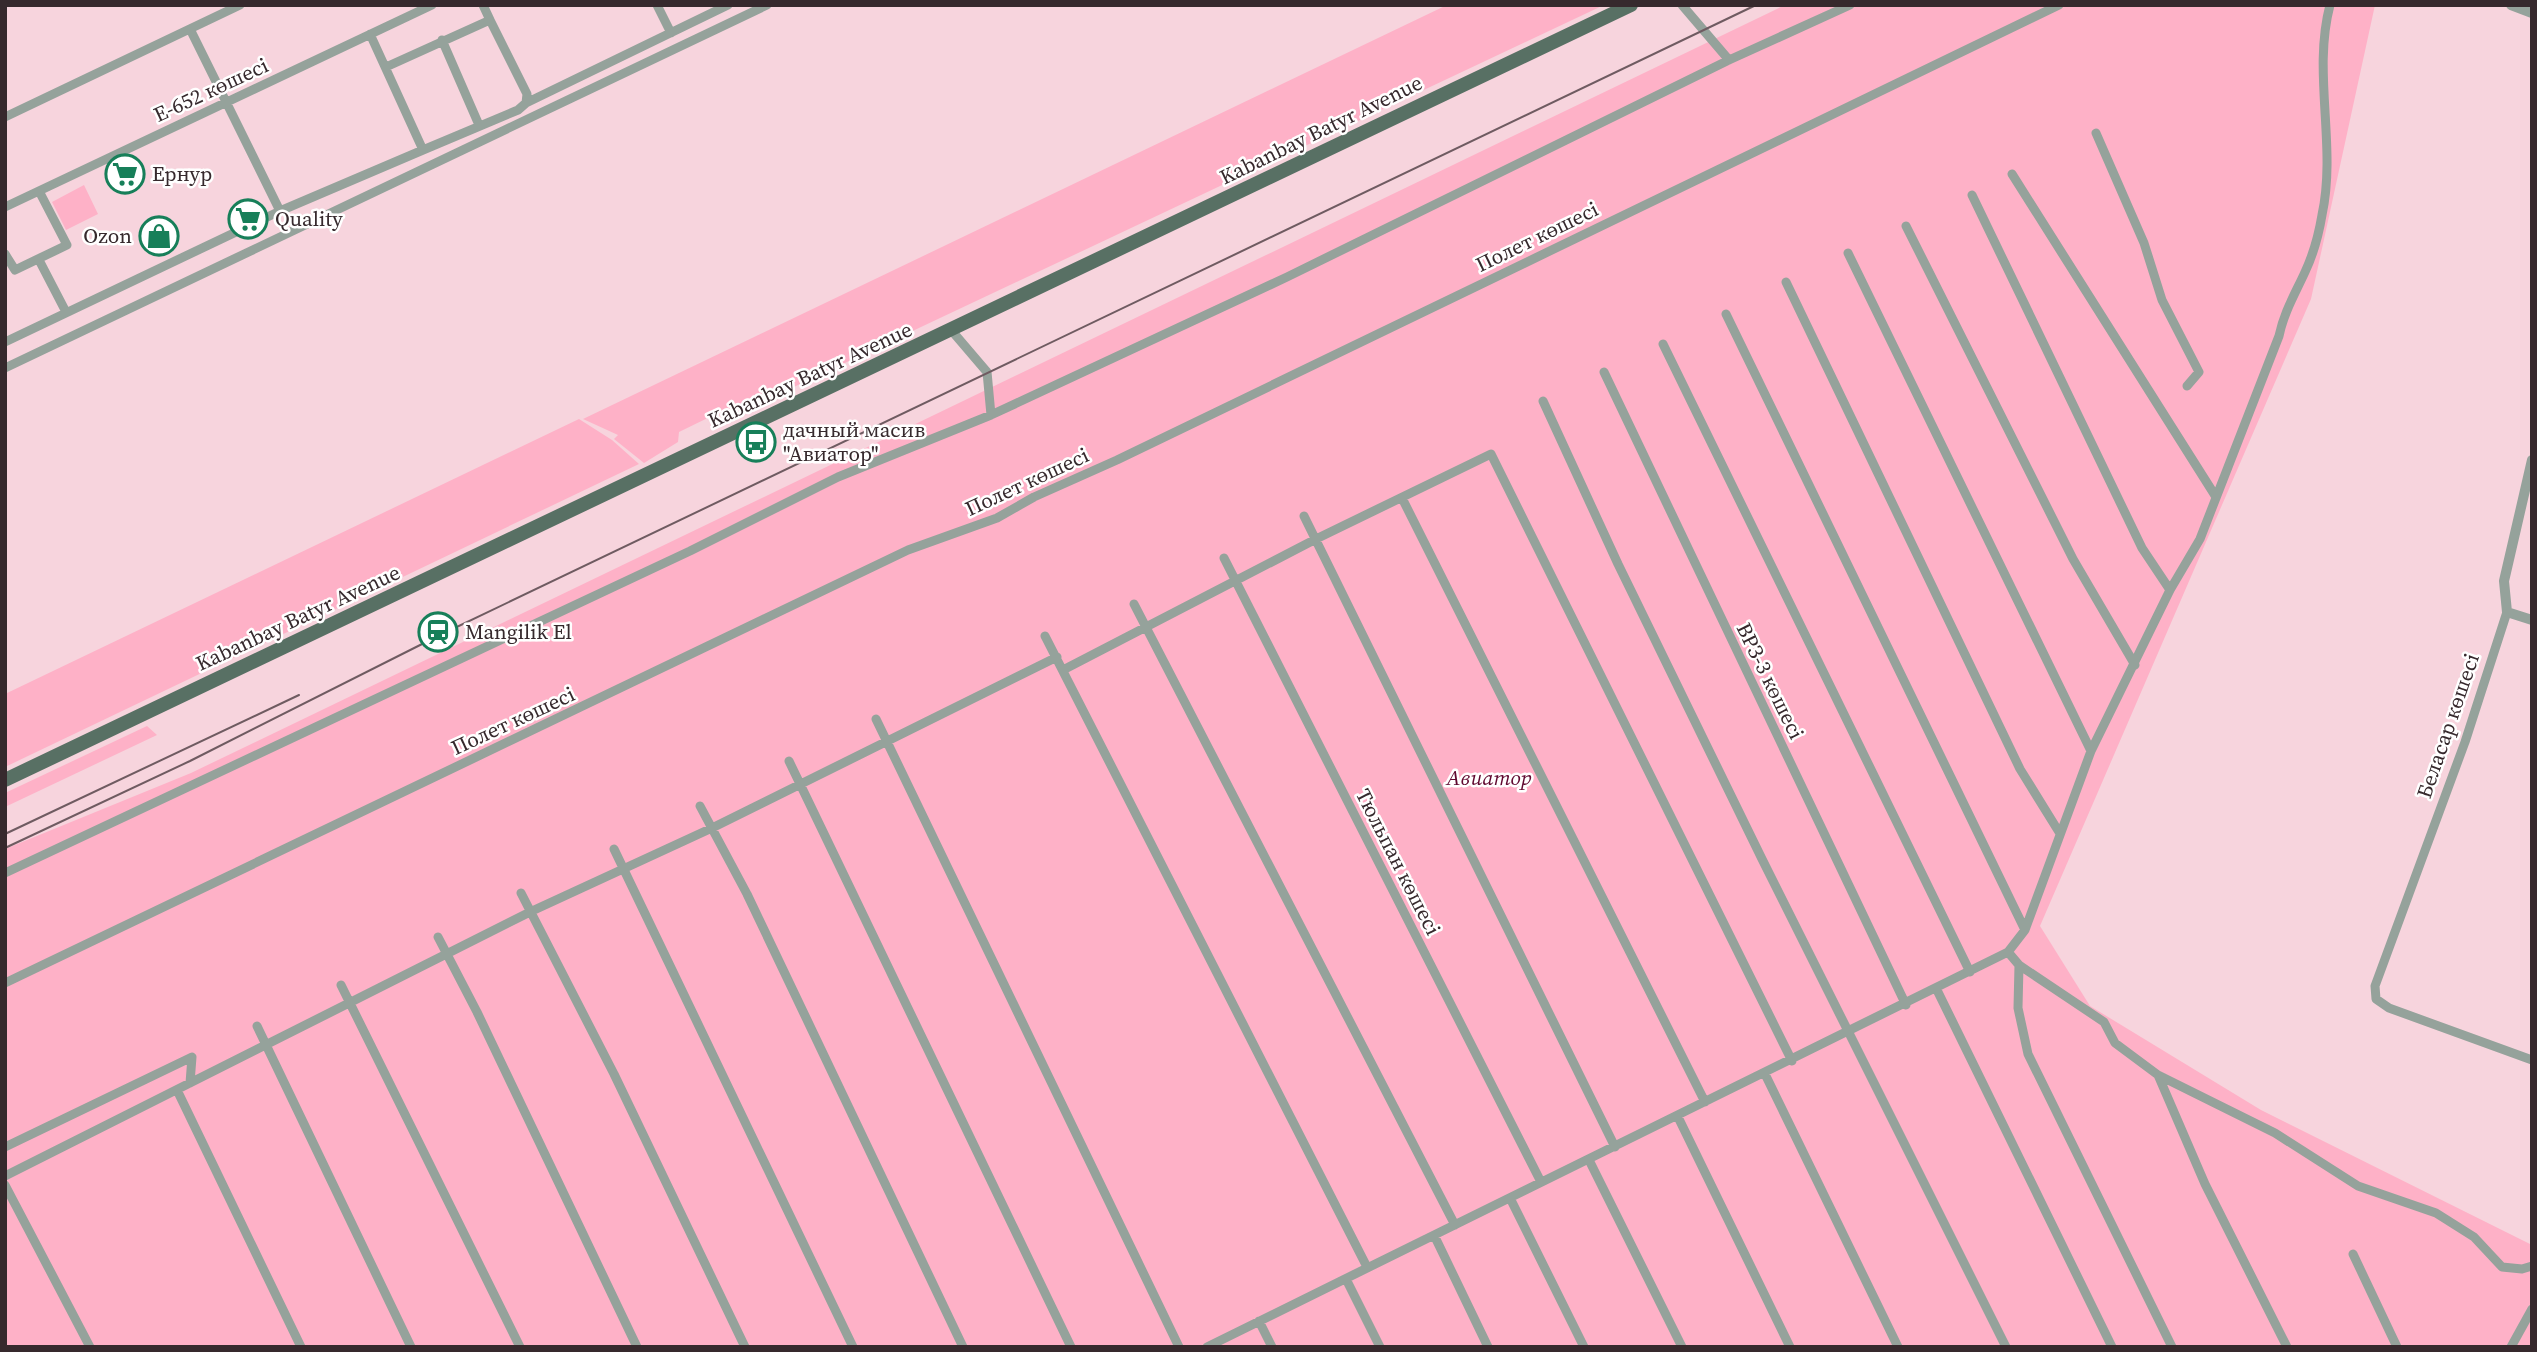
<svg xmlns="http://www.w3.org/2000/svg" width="2537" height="1352" font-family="'Source Serif 4',serif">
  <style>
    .green { fill: #feb1c7 }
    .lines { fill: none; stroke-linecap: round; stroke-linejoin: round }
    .minor { stroke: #95a29b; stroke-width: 9 }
    .tertiary { stroke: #95a29b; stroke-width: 10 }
    .primary { stroke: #587064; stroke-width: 14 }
    .tram { stroke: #6f5b61; stroke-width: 2 }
    .labels { text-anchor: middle; stroke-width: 5; stroke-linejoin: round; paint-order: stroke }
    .street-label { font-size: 21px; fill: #36292d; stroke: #fff }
    .poi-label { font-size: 21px; fill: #36292d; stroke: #fff; text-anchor: start }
    .park-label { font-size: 21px; font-style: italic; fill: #5f072f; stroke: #fff }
  </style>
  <rect width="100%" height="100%" fill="#f7d4dd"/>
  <path class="green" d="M1447,5H1604L724,420L720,412L679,432L678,442L644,463L614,439L618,435L583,419Z
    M1785,5H2375L2311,299L2040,926L2090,1006L2261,1110L2532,1245V1347H5V849L191,773Z
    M84,185L98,214L66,230L52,202Z
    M579,419L612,440L639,464L5,767V694Z
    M147,726L157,735L5,807V793Z"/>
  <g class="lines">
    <path class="minor" d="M483,5L490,20
      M657,5L671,33
      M1682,5L1729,60
      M190,29L280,211
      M370,34L423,150L518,110L526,103L527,94L490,20L386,67
      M442,40L479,125
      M526,103L728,5
      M5,117L240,5
      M2096,133L2144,243L2162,300L2199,372L2187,386
      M2012,174L2216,497
      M1972,195L2142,548L2170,590
      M5,207L432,5
      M1906,226L2073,559L2135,665
      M1848,253L2091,751
      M5,254L15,270L67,245L39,191
      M39,260L66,312
      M1786,282L2020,769L2059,832
      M1726,314L2025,930
      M952,331L987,372L991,415
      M5,342L280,211L423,150
      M1663,344L1970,972
      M5,368L767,5
      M1604,372L1906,1005
      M1543,401L1618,564L1762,859L2006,1347
      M1402,498L1705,1102
      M1304,516L1615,1147
      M1224,558L1541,1182
      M1134,604L1455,1225
      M2507,612L2465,742L2375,986L2376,999L2389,1008L2532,1060
      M1045,636L1367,1267
      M1063,670L1316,539L1491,454L1792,1061
      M876,719L1179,1347
      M789,761L1071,1347
      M700,806L747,894L963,1347
      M614,849L853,1347
      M5,873L690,551L838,477L991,415L1287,277L1729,60L1850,5
      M521,893L614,1074L745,1347
      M438,937L477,1012L637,1347
      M2008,952L2019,965L2104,1022L2115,1043L2158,1075L2275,1133L2358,1186L2436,1213L2474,1237L2502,1267L2522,1269L2532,1266
      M2019,965L2018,1008L2028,1054L2172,1347
      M5,983L908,550L997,518L1034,497L1117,460L2059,5
      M341,985L520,1347
      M1937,990L2112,1347
      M257,1026L411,1347
      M1765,1074L1898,1347
      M2158,1075L2205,1184L2287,1347
      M177,1090L301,1347
      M1678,1117L1790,1347
      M5,1147L192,1057L190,1083
      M1589,1160L1682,1347
      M5,1176L532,911L712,828L1057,657
      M5,1185L90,1347
      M1510,1198L1584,1347
      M1435,1237L1488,1347
      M2353,1254L2397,1347
      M1346,1279L1380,1347
      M1259,1321L1272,1347
      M1207,1347L2008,952L2025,930L2091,751L2170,590L2200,539L2279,336C2284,312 2295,294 2305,272C2313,255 2319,233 2322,215C2337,146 2312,73 2330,5
      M2511,1347L2532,1309"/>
    <path class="tertiary" d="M2511,5L2532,13
      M2532,460L2504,581L2507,612L2532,620"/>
    <path class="primary" d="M5,780L1631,5"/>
    <path class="tram" d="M5,834L299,695
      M5,848L190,761L440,635L1756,5"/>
  </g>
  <defs>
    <g id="supermarket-ring" transform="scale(2.0125)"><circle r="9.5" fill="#fff" stroke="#177f59" stroke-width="1.5"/><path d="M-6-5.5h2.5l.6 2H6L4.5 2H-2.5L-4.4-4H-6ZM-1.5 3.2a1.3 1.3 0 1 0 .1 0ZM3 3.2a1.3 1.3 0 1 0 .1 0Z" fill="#177f59"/></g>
    <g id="shop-ring" transform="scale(2.0125)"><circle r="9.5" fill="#fff" stroke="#177f59" stroke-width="1.5"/><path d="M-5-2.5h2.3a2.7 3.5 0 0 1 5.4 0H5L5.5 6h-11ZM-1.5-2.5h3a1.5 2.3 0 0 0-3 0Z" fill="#177f59"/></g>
    <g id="bus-ring" transform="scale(2.0125)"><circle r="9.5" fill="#fff" stroke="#177f59" stroke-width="1.5"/><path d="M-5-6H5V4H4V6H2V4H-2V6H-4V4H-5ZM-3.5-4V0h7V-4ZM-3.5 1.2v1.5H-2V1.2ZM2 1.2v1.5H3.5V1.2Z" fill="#177f59"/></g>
    <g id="station-ring" transform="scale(2.0125)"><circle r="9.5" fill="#fff" stroke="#177f59" stroke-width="1.5"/><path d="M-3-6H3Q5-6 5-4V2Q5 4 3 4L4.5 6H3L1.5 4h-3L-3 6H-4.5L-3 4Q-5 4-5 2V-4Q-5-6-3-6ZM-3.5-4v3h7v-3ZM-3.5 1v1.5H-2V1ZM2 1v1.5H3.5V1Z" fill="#177f59"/></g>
  </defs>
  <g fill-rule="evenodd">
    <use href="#supermarket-ring" x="125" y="174"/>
    <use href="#supermarket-ring" x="248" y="219"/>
    <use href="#shop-ring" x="159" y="236"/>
    <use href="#bus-ring" x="756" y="442"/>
    <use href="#station-ring" x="438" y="632"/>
  </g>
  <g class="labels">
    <g class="street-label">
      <text transform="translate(211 90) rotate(-25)" y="7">Е-652 көшесі</text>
      <text transform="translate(1321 130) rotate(-26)" y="7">Kabanbay Batyr Avenue</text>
      <text transform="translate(1537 237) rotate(-26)" y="7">Полет көшесі</text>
      <text transform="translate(810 375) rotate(-25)" y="7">Kabanbay Batyr Avenue</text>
      <text transform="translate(1027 482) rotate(-25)" y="7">Полет көшесі</text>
      <text transform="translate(298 618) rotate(-25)" y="7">Kabanbay Batyr Avenue</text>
      <text transform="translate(1770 681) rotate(64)" y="7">ВРЗ-3 көшесі</text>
      <text transform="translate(513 721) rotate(-25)" y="7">Полет көшесі</text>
      <text transform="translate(2448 726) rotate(-71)" y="7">Беласар көшесі</text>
      <text transform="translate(1398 862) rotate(63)" y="7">Тюльпан көшесі</text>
    </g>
    <g class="poi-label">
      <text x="152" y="181">Ернур</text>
      <text x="275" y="226">Quality</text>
      <text x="132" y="243" text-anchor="end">Ozon</text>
      <text x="783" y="437">дачный масив<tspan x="783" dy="24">"Авиатор"</tspan></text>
      <text x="465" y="639">Mangilik El</text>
    </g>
    <g class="park-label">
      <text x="1489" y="785">Авиатор</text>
    </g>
  </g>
  <rect width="2537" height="1352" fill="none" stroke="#36292d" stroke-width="14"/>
</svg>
